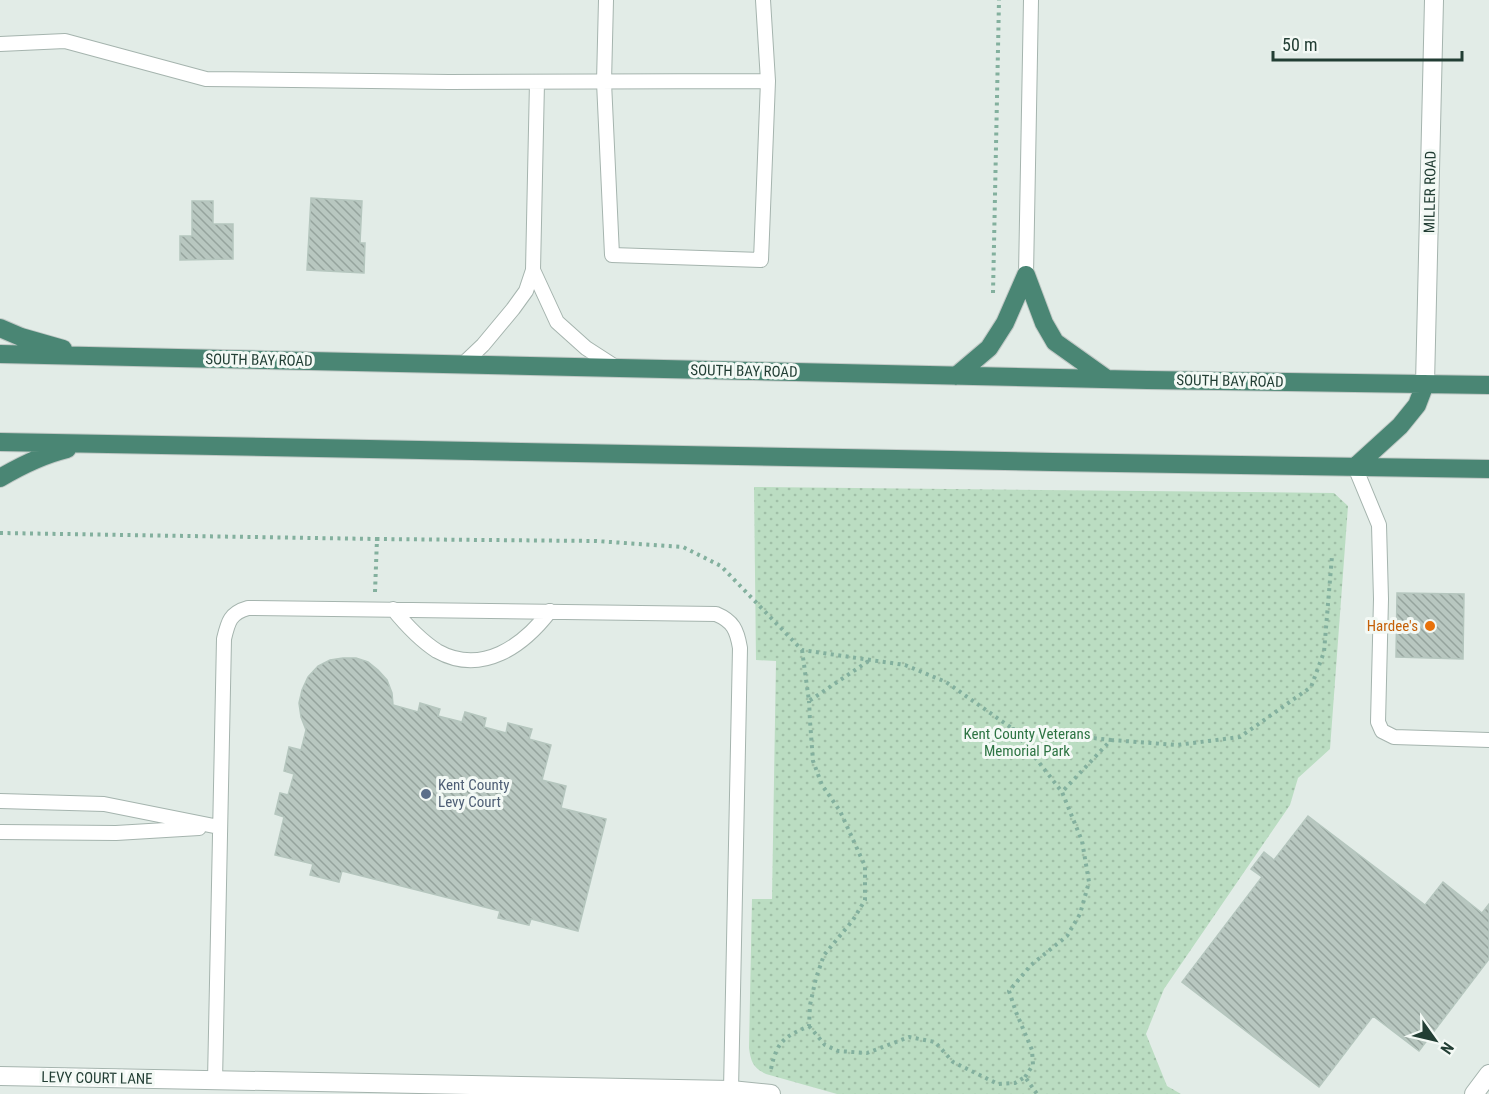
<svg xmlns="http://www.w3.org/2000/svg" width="1489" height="1094" font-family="'Roboto Condensed',sans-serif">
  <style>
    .park { fill: url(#park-dots) }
    .building { fill: url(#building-back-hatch); stroke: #b5c6be; stroke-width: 1.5 }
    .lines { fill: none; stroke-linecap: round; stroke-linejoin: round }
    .service-casing { stroke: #a5b4ae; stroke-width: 16 }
    .minor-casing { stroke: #a5b4ae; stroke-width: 20 }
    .tertiary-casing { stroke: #a5b4ae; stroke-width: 20 }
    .trunk-casing { stroke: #c1c9c6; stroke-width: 20 }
    .path { stroke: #83b09e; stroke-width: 4; stroke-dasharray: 3 4.5; stroke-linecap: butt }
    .service { stroke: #fff; stroke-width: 14 }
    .minor { stroke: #fff; stroke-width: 18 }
    .tertiary { stroke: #fff; stroke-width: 18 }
    .trunk { stroke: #4a8674; stroke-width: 18 }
    .food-dot { fill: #e8710a; stroke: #f3f9f5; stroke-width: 2 }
    .service-dot { fill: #5c6f8a; stroke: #f3f9f5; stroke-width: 2 }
    .labels { text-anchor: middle; stroke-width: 6; stroke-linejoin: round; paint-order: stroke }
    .street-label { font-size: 15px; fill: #223e34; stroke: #f3f9f5 }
    .food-label { font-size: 15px; fill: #c56008; stroke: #f3f9f5; text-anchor: end }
    .park-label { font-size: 15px; fill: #2d7443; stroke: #f3f9f5 }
    .service-label { font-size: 15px; fill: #4e5e75; stroke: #f3f9f5; text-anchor: start }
  </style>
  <defs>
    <pattern id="park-dots" width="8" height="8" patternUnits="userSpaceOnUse" patternTransform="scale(1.5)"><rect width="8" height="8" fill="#bbddc2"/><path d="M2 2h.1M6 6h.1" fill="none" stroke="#a0bfa7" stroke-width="1.8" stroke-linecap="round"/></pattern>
    <pattern id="building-back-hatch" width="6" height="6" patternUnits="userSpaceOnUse" patternTransform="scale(1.5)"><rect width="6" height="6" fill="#b8c7c0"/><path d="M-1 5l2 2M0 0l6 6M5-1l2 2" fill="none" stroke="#95a39d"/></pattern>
  </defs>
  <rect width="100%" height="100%" fill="#e2ece7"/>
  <path class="park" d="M754,487L1334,493L1348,506L1330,749L1298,778L1290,805L1164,989L1146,1034L1167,1086L1181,1094H837L766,1074C753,1068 751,1062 749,1048L752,899H772L776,661L756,660Z"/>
  <path class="building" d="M311,198L362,201L360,243H365L364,273L307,270Z
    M192,201H213V224H233V259L180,260V236H192Z
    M1397,593L1464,594L1463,659L1396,657Z
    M343,658H356L368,662L378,670L387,680L392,693L393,705L418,712L420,703L440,709L438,716L462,722L465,712L486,718L484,727L506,733L508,723L532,729L529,739L551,745L542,780L566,786L561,808L606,819L578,931L531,919L529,925L498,918L500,911L342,871L339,882L310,875L313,864L275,855L284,817L275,814L280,793L288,795L294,774L284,771L289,747L301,750L306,730L301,717L299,703L302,690L308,677L318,666L330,660Z
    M1308,816L1425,905L1443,882L1482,913L1489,904V959L1419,1051L1373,1016L1319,1087L1182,982L1262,877L1251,869L1264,852L1274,860Z"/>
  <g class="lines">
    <g class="service-casing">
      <path id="service" d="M606,0L604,82L612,255L761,260L768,81
        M0,44L65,41L206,79L449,82L768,81L763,0
        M533,270L557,322L586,348L617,368
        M1026,275L1031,0
        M462,365L483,345L513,309L526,291L533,270L537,82
        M1355,467L1379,525L1381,599L1378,722L1382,731L1394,737L1489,740
        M393,609C406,625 420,640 437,651C482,676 523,646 550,611
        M0,801L104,804L219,827
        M0,832L116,833L199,828
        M215,1081L224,639C228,622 230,613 248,608L716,614C733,621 737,630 740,648L731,1090"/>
    </g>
    <g class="minor-casing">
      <path id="minor" d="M1425,384L1434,0
        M0,1076L731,1090L771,1094"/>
    </g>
    <g class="tertiary-casing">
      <path id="tertiary" d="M1474,1094L1489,1074"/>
    </g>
    <g class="trunk-casing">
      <path id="trunk" d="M1026,275L1044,323L1055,342L1107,379
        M0,328L21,337L63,349
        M0,354L1147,380L1489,385
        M956,376L989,348L1005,323L1026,275
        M0,442L1053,462L1489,469
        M1355,467L1400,426L1417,405L1425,384
        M0,478C22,465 42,455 67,449"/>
    </g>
    <path class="path" d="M993,293L999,0
      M0,533L377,539
      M375,592L377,539L596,541L683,547L721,566L802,650L905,665L946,682L1013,729
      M802,650L809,701L870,660
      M1111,740L1177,745L1240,737L1311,687L1324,652L1332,556
      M809,1026L825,1045L838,1051L867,1053L909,1037L935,1042L953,1062L998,1084L1015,1083L1025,1077L1037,1094
      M771,1069C777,1041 784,1037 809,1026L810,1005L816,978L824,955L853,920L865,900V866L840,811L822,785L813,761L810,721L809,701
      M1025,1077L1033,1065L1032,1050L1016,1012L1009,991L1031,965L1067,936L1080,914L1089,882L1082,841L1062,792L1013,729L1111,740L1062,792"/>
    <use href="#service" class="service"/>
    <use href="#minor" class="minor"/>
    <use href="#tertiary" class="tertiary"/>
    <use href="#trunk" class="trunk"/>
  </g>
  <circle class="food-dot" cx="1430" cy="626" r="6"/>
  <circle class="service-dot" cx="426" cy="794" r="6"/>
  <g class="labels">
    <g class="street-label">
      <text transform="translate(1430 192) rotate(-89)" y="5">MILLER ROAD</text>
      <text transform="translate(259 360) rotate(1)" y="5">SOUTH BAY ROAD</text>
      <text transform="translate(744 371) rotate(1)" y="5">SOUTH BAY ROAD</text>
      <text transform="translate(1230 381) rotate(1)" y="5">SOUTH BAY ROAD</text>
      <text transform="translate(97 1078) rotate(1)" y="5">LEVY COURT LANE</text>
    </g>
    <g class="food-label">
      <text x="1418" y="631">Hardee's</text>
    </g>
    <g class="park-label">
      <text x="1027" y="739">Kent County Veterans<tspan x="1027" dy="17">Memorial Park</tspan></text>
    </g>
    <g class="service-label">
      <text x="438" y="790">Kent County<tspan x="438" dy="17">Levy Court</tspan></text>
    </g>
  </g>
  <g transform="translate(1435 1040) rotate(124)" stroke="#f3f9f5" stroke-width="4.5" paint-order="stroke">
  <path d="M0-4.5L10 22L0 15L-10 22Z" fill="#223e34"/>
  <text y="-9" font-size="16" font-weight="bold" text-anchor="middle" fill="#223e34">N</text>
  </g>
  <path d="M1273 51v9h189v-9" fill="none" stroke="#223e34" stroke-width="3"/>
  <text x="1282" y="51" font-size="18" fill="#223e34" stroke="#f3f9f5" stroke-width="4.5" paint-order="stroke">50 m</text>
</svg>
